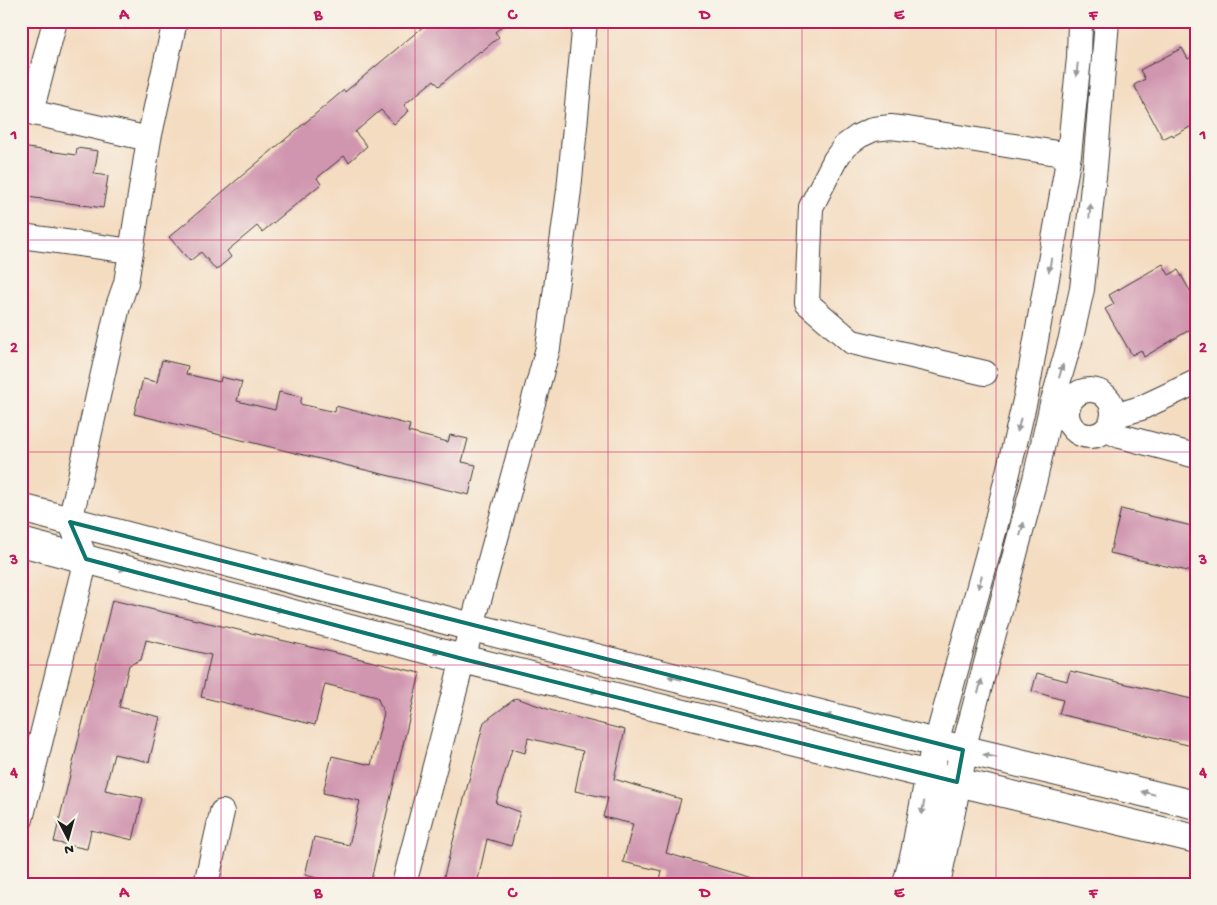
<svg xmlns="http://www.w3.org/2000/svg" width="1217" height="905" font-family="'Gochi Hand',sans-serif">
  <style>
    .building { fill: #d095af }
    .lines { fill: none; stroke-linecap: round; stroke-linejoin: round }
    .minor-casing { stroke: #3c3935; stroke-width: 26 }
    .secondary-casing { stroke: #3c3935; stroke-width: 30 }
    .minor { stroke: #fff; stroke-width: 24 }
    .secondary { stroke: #fff; stroke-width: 28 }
    .oneway { fill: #999 }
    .marked { fill: none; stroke: #0f766e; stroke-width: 4; stroke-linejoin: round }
    .grid { fill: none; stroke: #c2185b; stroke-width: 1; stroke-opacity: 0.55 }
    .neatline { fill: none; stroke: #c2185b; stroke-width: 2 }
    .grid-label { font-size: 16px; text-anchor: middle; font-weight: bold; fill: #c2185b }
  </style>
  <rect width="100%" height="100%" fill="#f7f3e8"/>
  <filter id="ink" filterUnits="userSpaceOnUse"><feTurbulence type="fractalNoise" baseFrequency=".02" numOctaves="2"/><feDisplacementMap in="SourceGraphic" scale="10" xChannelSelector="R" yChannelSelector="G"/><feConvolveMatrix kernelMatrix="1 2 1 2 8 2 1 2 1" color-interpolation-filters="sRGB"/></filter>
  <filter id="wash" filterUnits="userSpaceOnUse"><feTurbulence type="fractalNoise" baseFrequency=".0096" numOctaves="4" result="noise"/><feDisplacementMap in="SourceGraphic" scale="20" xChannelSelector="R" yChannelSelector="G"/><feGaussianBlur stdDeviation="1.12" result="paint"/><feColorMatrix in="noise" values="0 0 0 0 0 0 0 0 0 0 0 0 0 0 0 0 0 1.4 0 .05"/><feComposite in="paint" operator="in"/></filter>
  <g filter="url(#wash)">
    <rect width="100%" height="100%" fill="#f4dcc1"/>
    <g id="blocks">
      <path class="building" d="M430,21H508L495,32L499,37L481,52L480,51L439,86L434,80L404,105L409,111L394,124L381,110L355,132L367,146L349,162L344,156L317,178L321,184L262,232L257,226L227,251L231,257L216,270L201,252L190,261L169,237L344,90L345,92Z
        M1182,48L1188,59L1196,55V124L1173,136L1172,134L1163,139L1134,85L1145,79L1140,70Z
        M21,147L76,155L77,148L98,151L94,174L108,176L103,208L21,196Z
        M1163,264L1169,275L1178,270L1196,301V326L1144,357L1141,350L1132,355L1105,309L1114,304L1109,295Z
        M162,360L188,366L186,374L220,382L221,377L242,382L237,401L275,410L279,392L302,397L300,404L335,412L336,406L410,425L408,432L448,442L450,435L468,439L462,462L476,465L469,495L134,414L143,379L157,382Z
        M1121,509L1196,527V573L1110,553Z
        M112,600L420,673L370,884H342L305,875L314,837L349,845L360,801L323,793L332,756L371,765L384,713L377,697L325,684L315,725L266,713L201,697L211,655L146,640L141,660L129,665L119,707L160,717L149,762L114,754L105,790L143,798L133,840L91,830L87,849L54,842Z
        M1070,671L1196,700V747L1059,714L1063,700L1032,691L1037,673L1067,681Z
        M516,698L559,713L625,730L614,779L681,799L666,853L754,879L753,884H659L662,871L623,862L633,824L603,817L608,798L575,791L583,751L528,738L525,753L512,749L496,803L520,812L511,846L487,839L477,884H442L484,722Z"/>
    </g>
  </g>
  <g filter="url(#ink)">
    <use href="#blocks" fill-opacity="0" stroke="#3c3935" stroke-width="1"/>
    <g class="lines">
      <g class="minor-casing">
        <path id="minor" d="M21,110L149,139
          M31,112L55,21
          M21,236L131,251
          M985,373L852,342L807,303L811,207L835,160L845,146L859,136L874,129L891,127L908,129L1069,155
          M1067 413a23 23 0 1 1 46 0a23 23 0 1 1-46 0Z
          M1114,416L1141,408L1196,382
          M1107,430L1120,436L1196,456
          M936,743L995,528L1026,396L1069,155L1079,58L1080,21
          M963,750L1035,479L1052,404L1071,338L1082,289L1095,167L1107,21
          M21,819L86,559L70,522L118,306L126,283L149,139L175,21
          M206,884L222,812
          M404,884L463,659L548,348L569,190L585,21"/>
      </g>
      <g class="secondary-casing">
        <path id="secondary" d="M21,508L472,627L936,743L1196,805
          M21,542L463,659L949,780L1196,839
          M907,884L915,853L933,757
          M936,884L961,763"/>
      </g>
      <use href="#minor" class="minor"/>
      <use href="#secondary" class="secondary"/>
    </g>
    <defs><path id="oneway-solid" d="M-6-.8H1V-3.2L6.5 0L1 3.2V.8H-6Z" transform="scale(1.25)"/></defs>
    <g class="oneway">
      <use href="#oneway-solid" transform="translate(1077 70) rotate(96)"/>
      <use href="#oneway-solid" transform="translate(1090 211) rotate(-84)"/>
      <use href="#oneway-solid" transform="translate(1050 265) rotate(100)"/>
      <use href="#oneway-solid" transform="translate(1061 371) rotate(-74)"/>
      <use href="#oneway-solid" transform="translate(1019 425) rotate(103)"/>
      <use href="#oneway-solid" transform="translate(1022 529) rotate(-75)"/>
      <use href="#oneway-solid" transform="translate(119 568) rotate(15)"/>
      <use href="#oneway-solid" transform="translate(980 582) rotate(105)"/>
      <use href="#oneway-solid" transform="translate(276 609) rotate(15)"/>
      <use href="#oneway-solid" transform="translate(433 651) rotate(15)"/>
      <use href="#oneway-solid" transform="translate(675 678) rotate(-166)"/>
      <use href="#oneway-solid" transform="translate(980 686) rotate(-75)"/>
      <use href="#oneway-solid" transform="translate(591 690) rotate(14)"/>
      <use href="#oneway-solid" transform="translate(832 717) rotate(-166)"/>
      <use href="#oneway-solid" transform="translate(990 756) rotate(-167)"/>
      <use href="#oneway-solid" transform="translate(1148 793) rotate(-167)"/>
      <use href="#oneway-solid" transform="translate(923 808) rotate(100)"/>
    </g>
  </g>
  <path class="marked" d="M70,522L963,750L957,782L463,659L86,559Z"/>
  <path class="grid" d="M221,21V884M415,21V884M608,21V884M802,21V884M996,21V884M21,240H1196M21,452H1196M21,665H1196"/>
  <rect width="1217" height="905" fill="none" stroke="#f7f3e8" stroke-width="55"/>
  <g transform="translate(68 838) rotate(174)" stroke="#f7f3e8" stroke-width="4" paint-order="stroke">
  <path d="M0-4L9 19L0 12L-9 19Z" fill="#1c1c1c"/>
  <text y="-8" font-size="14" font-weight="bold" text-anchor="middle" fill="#1c1c1c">N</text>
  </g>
  <rect x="28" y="28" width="1162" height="850" class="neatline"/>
  <g class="grid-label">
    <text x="124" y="19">A</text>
    <text x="318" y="19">B</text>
    <text x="512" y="19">C</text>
    <text x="705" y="19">D</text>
    <text x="899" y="19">E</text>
    <text x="1093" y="19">F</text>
    <text x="14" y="139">1</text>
    <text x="1203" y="139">1</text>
    <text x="14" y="352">2</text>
    <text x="1203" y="352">2</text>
    <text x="14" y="564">3</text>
    <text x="1203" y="564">3</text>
    <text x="14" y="777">4</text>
    <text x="1203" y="777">4</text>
    <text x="124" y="897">A</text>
    <text x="318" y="897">B</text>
    <text x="512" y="897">C</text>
    <text x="705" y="897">D</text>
    <text x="899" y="897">E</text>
    <text x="1093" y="897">F</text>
  </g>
</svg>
